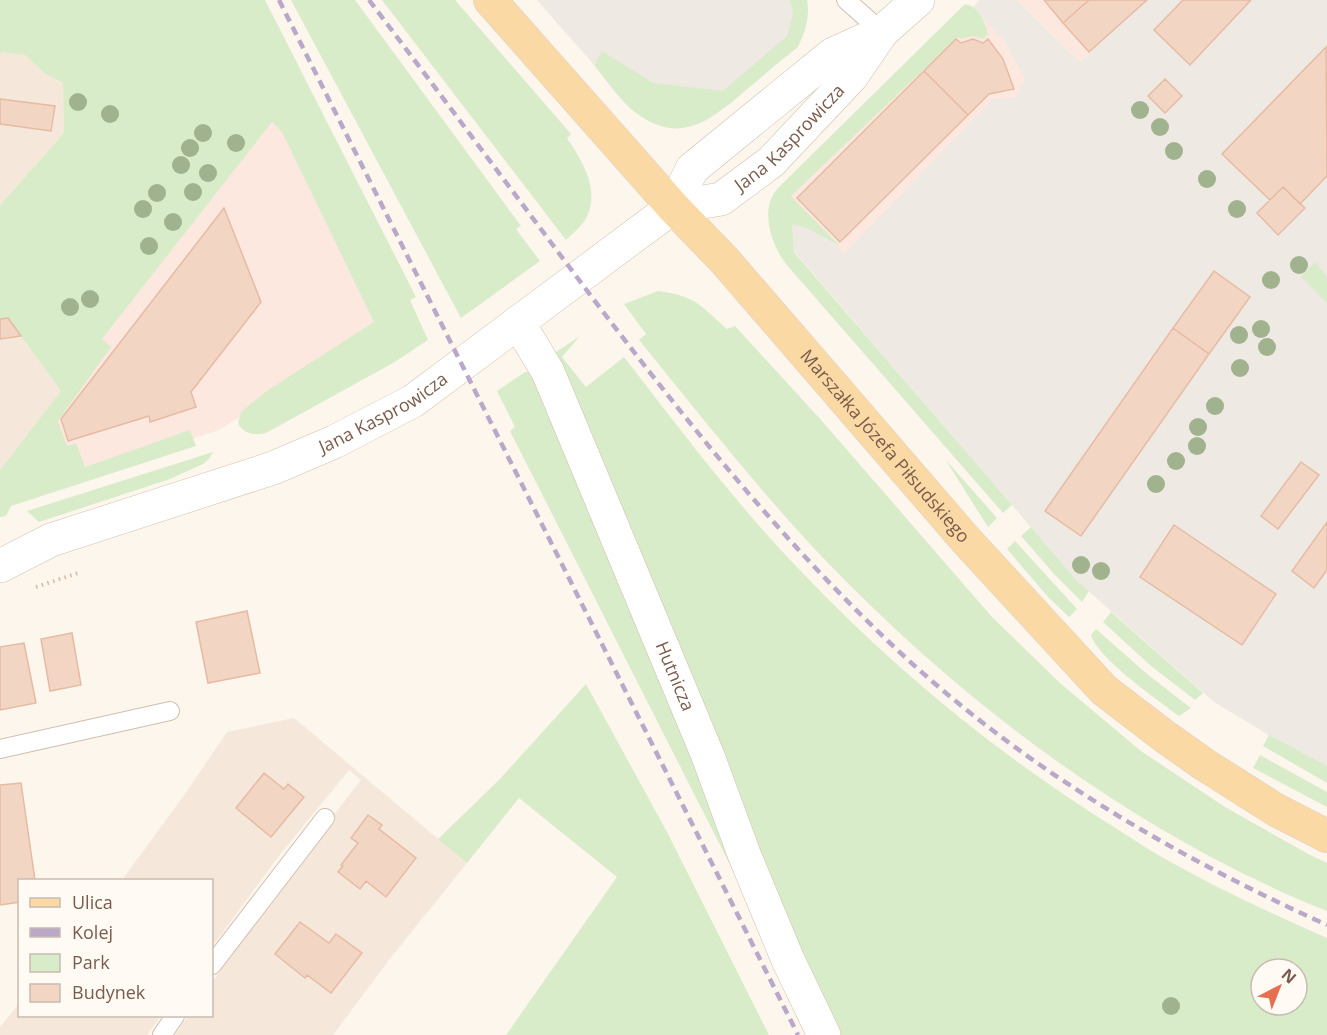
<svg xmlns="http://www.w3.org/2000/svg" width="1327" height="1035" font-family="'Open Sans',sans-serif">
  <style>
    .residential { fill: #f5e8da }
    .commercial { fill: #fde8e0 }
    .industrial { fill: #efe9e4 }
    .green { fill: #d8ecc9; fill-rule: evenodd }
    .building { fill: #f3d5c3; stroke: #e6bba3; stroke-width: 1.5 }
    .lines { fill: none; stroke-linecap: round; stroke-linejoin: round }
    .lane-casing { stroke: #d1beb0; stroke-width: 20 }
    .street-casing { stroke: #d1beb0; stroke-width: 34 }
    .secondary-casing { stroke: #d6c0b0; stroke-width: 34 }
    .primary-casing { stroke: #dad1cd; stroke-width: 34 }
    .path { stroke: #d9b8a5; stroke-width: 4; stroke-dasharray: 1.5 4.5; stroke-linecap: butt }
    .lane { stroke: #fff; stroke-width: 18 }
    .street { stroke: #fff; stroke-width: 33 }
    .secondary { stroke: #fff; stroke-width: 33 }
    .primary { stroke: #fbd9a5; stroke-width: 33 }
    .rail { stroke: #b9a8c9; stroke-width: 4.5; stroke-dasharray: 9 6; stroke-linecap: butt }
    .tree { fill: #a0b28e }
    .labels { text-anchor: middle; stroke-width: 4.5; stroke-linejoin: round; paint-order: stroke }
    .street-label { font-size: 18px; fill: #7a5c4d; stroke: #fffaf3 }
  </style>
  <rect width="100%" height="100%" fill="#fdf6ec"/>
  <path class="residential" d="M0,52L25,55L44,73L63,83L64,133L0,205Z
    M8,318L62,391L0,470V319Z
    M294,718L467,863L392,956L333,1035H175L188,1016H212V983L255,916L361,780L349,770L278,857L212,947V880H122L185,794L227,732Z
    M19,1004L20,1016H161L147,1035H0V1027Z"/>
  <path class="commercial" d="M1017,0H1147L1080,62Z
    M973,7L1004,41L1025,80L1015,97L993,100L844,253L789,201L788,190Z
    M278,114L382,328L219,430L0,501V469Z"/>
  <path class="industrial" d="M537,0H807L808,14L805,32L713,114L595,62L594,65Z
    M979,0H1017L1080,62L1147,0H1327V770L1214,702L1078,582L794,251L789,201L844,253L993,99L1015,97L1025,80L1004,41L973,7Z"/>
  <path class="green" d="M0,0H265L416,297L410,300L428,340L393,363L266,433C255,436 243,434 238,423L241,412L268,390L374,322L282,132L272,122L102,339L111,347L58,421L67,446L76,443L85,467L190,430L196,446L11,506L6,516L0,517V470L61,391L8,318L0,319V205L64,133L63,83L44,73L25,55L0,52Z
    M291,0H355L521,226L516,229L540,261L461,318Z
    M382,0H455L571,134L567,138C581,159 599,187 588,214C584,225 574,232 566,240Z
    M790,0H807C810,17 805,31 798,47C780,61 763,76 745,91C711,120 680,146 636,113C620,101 607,81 594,65L602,51L653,83L723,91L788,35L793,12Z
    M965,4C980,7 984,21 988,34L983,39L972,36L961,39L958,37L791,196L840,246L807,228L792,224L794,252L1012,505L1003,513L786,264C771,244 759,209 778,188Z
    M1315,262L1327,277V303L1301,277Z
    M658,291C696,296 700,305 727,329L735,326L822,421L992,617L1061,684L1141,751L1225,807L1310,855L1327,863V911C1139,836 967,707 827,562C760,492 700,415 639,340L646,334L624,304Z
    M580,336L562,357L586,387L624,357C679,428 733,500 795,565C892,668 997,754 1117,829C1132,838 1146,848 1160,856C1214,887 1270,913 1327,938V1035H832L553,354ZM1261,969H1297V1005H1261Z
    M525,372H532L793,989L510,431L515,427L497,391Z
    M213,452L209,459L203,464L170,479L39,522L27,511Z
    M945,459L997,518L988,527Z
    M1031,527L1078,582L1089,591L1082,602L1055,575L1021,536Z
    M1015,541L1077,609L1069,617L1048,597L1007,549Z
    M1111,612L1203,693L1195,700L1151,666L1103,622Z
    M1096,629L1147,674L1191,708L1179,716C1158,700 1098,659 1091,635Z
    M586,684L667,832L769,1035H506L617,877L519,798L467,863L438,839L499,780Z
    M1269,735L1327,766V783L1263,746Z
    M1260,755L1327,792V807L1253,768Z"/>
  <path class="building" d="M1044,0H1089L1063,23Z
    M1089,0H1147L1089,52L1063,23Z
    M1183,0H1251L1190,65L1154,30Z
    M956,39L961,43L973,39L983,43L988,39L1003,59L1014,89L989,94L968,115L924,71Z
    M1326,47L1327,176L1300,204L1283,187L1270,200L1222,154Z
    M924,71L968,115L840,242L797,198Z
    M1165,79L1182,96L1165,113L1148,96Z
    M0,99L55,106L51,131L0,124Z
    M1283,187L1305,208L1278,235L1257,213Z
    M224,208L261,302L191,392L196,407L150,422L149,416L68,441L61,419Z
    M1214,271L1250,297L1209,354L1173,328Z
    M8,318L21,336L0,339V319Z
    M1173,328L1209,354L1081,536L1045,511Z
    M1301,462L1319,475L1278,529L1261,516Z
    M1327,522V570L1314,588L1292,571Z
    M1174,525L1276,594L1242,645L1140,577Z
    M247,611L260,673L208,683L196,622Z
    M72,633L81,685L50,691L41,639Z
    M24,643L36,703L0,710V647Z
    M264,773L284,789L288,784L304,797L271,837L236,808Z
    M21,783L35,880H20V902L0,905V785Z
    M368,815L382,825L379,829L416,858L386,897L366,881L360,889L338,872L343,866L341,865L358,843L351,838Z
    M300,922L329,943L336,934L362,953L331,993L307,975L305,978L275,954Z"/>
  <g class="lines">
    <g class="lane-casing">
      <path id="lane" d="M846,0L882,32
        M0,749L170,711
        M212,965L325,818
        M162,1035L175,1016"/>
    </g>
    <g class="street-casing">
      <g id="street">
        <path id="s1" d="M673,207L721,199L771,162L852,76L882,32L918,0"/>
        <path d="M673,207L692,169L833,54L882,32"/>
        <path id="s2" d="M518,322L548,372L708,756L744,854L788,960L824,1035"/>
      </g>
    </g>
    <g class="secondary-casing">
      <g id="secondary">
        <path id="s3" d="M0,566L51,540L273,468L334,442L413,401L673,207"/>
      </g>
    </g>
    <g class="primary-casing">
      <g id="primary">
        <path id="s4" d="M490,0L673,207L725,261L965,539L1104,690L1164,736L1205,765L1276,810L1327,836"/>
      </g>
    </g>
    <path class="path" d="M36,587L81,572"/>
    <use href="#lane" class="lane"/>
    <use href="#street" class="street"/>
    <use href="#secondary" class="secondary"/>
    <use href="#primary" class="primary"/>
    <path class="rail" d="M279,0L798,1035
      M369,0C441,95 513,192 585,288C679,412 776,535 890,643C1017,764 1168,853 1327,925"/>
  </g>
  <g class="tree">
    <circle cx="78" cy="102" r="9"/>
    <circle cx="1140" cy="110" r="9"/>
    <circle cx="110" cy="114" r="9"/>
    <circle cx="1160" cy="127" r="9"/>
    <circle cx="203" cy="133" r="9"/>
    <circle cx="236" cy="143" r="9"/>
    <circle cx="190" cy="148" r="9"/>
    <circle cx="1174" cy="151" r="9"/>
    <circle cx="181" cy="165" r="9"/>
    <circle cx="208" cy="173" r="9"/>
    <circle cx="1207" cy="179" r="9"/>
    <circle cx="193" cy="192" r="9"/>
    <circle cx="157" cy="193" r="9"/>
    <circle cx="143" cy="209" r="9"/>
    <circle cx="1237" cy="209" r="9"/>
    <circle cx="173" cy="222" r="9"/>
    <circle cx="149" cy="246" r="9"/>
    <circle cx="1299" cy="265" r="9"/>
    <circle cx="1271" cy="280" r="9"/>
    <circle cx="90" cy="299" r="9"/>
    <circle cx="70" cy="307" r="9"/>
    <circle cx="1261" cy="329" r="9"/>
    <circle cx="1239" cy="335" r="9"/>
    <circle cx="1267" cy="347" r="9"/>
    <circle cx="1240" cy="368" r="9"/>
    <circle cx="1215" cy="406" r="9"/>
    <circle cx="1198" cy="427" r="9"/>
    <circle cx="1197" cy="446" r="9"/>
    <circle cx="1176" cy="461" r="9"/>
    <circle cx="1156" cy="484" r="9"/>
    <circle cx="1081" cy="565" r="9"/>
    <circle cx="1101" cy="571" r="9"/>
    <circle cx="1171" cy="1006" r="9"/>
  </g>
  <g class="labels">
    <g class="street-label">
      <text dy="6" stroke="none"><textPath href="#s1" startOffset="141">Jana Kasprowicza</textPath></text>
      <text dy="6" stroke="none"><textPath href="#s3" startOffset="414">Jana Kasprowicza</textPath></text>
      <text dy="6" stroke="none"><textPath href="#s4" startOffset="596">Marszałka Józefa Piłsudskiego</textPath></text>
      <text dy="6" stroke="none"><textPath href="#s2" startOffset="388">Hutnicza</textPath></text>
    </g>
  </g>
  <rect x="18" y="879" width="195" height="138" fill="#fffaf3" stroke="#cabbb1" stroke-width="1.5"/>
  <rect x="30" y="898" width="30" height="9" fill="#fbd9a5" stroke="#cabbb1" stroke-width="1.5"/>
  <text x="72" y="909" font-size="18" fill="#7a5c4d">Ulica</text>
  <rect x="30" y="928" width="30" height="9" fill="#b9a8c9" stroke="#cabbb1" stroke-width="1.5"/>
  <text x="72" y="939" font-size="18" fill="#7a5c4d">Kolej</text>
  <rect x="30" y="954" width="30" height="18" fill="#d8ecc9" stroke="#cabbb1" stroke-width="1.5"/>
  <text x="72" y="969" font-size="18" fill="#7a5c4d">Park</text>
  <rect x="30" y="984" width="30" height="18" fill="#f3d5c3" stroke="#cabbb1" stroke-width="1.5"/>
  <text x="72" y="999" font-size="18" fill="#7a5c4d">Budynek</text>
  <g transform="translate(1279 987) rotate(42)"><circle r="28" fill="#fffaf3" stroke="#cabbb1" stroke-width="1.5"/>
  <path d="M0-4.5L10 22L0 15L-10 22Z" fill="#e76f51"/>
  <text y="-9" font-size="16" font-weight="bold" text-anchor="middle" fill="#7a5c4d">N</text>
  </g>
</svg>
